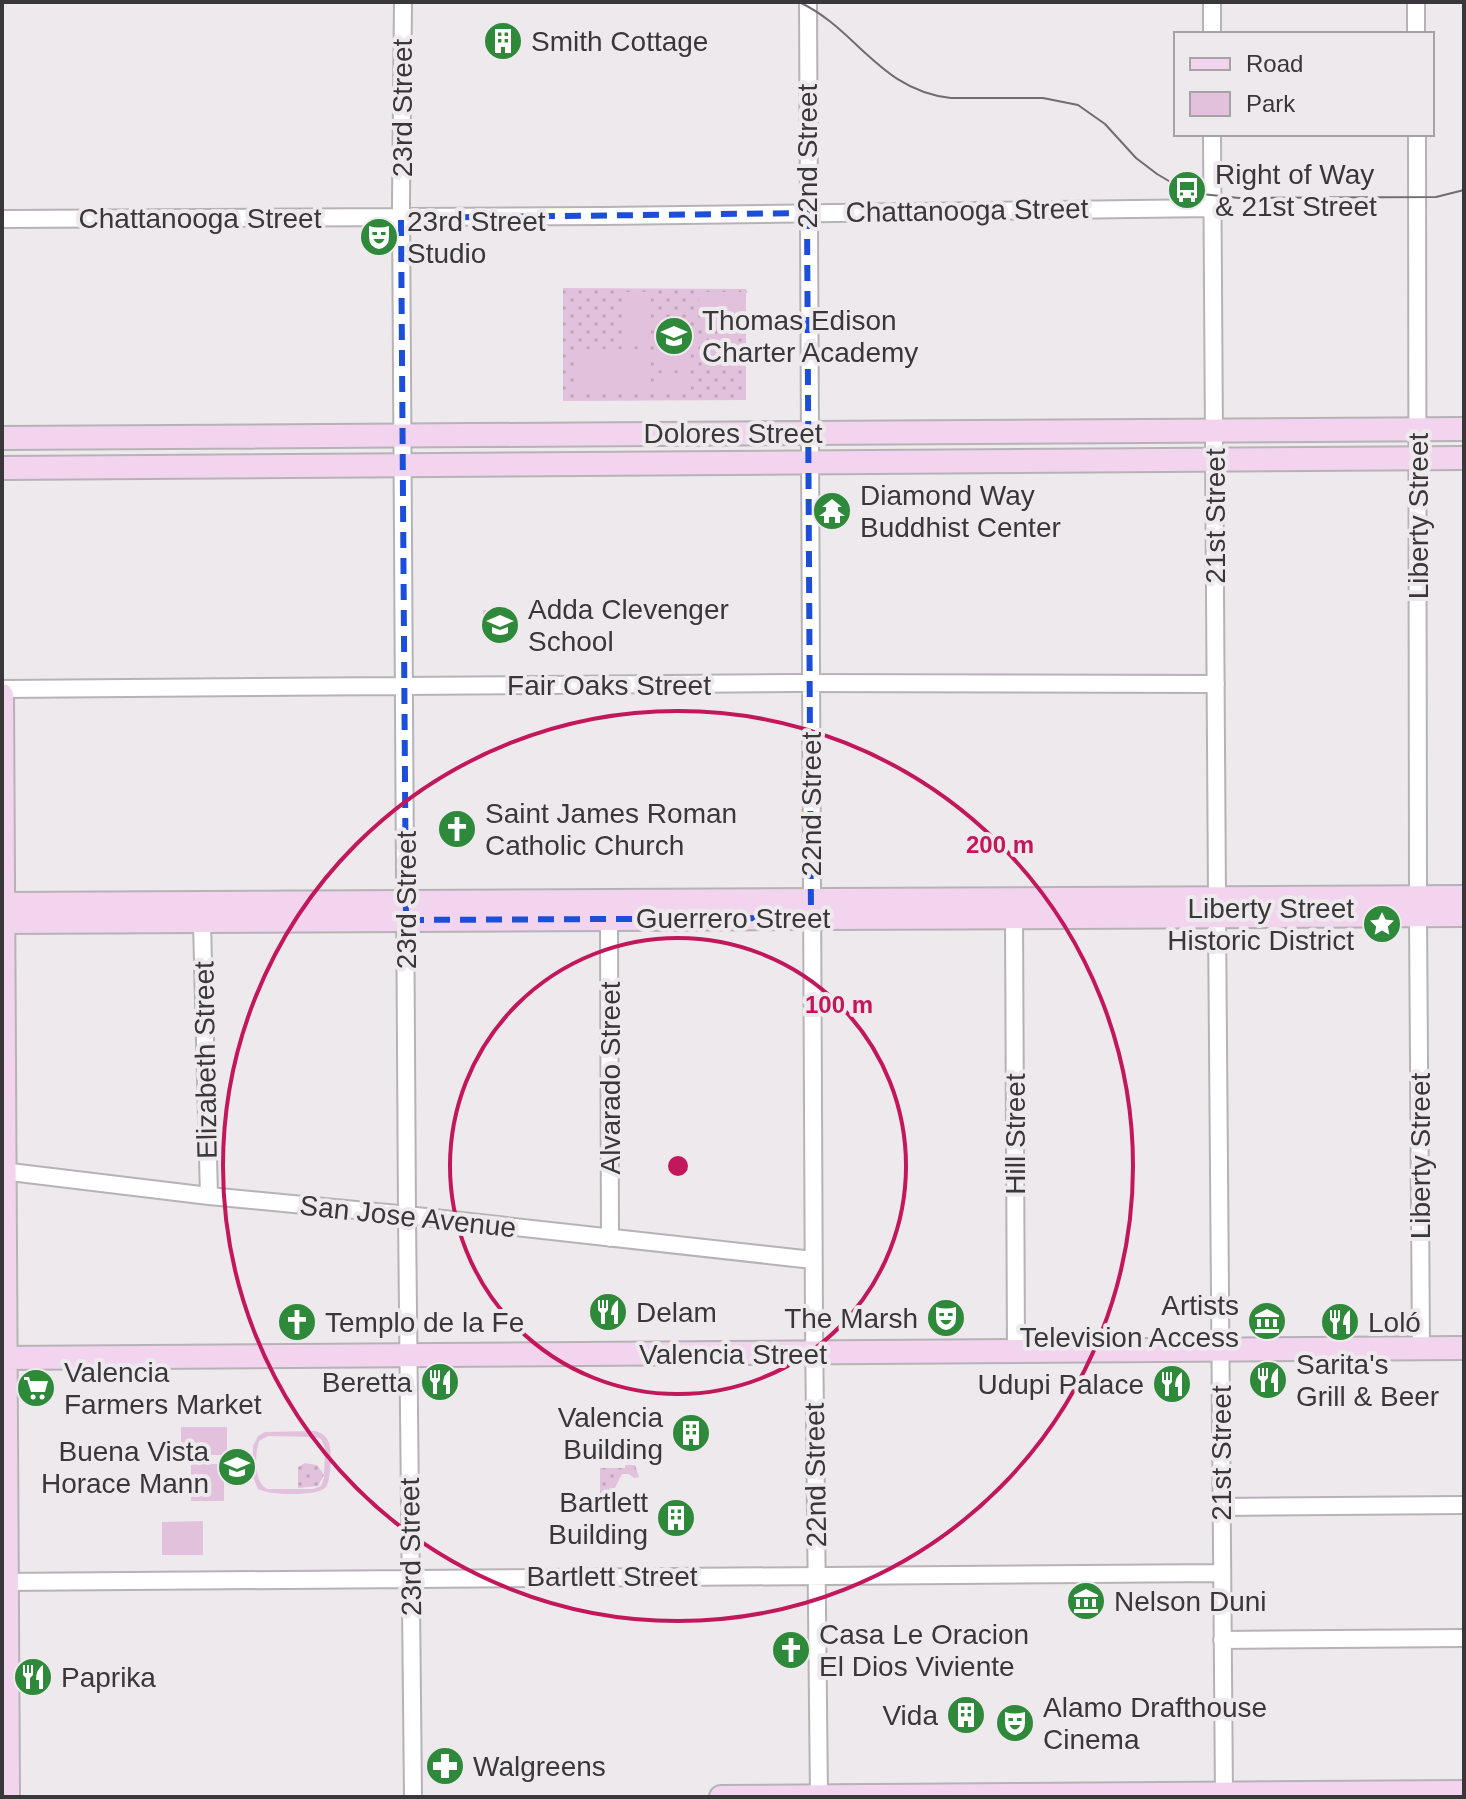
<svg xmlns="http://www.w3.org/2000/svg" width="1466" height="1799" font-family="Arial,sans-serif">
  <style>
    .green { fill: url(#green-dots) }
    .pitch { fill: #e2c1dd; fill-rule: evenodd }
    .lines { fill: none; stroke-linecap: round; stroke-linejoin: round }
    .street-casing { stroke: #b7b2b6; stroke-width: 20 }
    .secondary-casing { stroke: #b7b2b6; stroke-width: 26 }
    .street { stroke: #fff; stroke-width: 16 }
    .secondary { stroke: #f2d4ef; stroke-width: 22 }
    .tram { stroke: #706d6f; stroke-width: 2 }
    .marked { fill: none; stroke: #1d4ed8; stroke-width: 6; stroke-dasharray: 16 10; stroke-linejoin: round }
    .ring { fill: none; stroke: #c2185b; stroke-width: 4 }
    .labels { text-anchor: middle; stroke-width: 8; stroke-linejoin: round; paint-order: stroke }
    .poi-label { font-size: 28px; fill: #393739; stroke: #eee9ed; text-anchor: start }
    .street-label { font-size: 28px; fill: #393739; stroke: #eee9ed }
    .centre { fill: #c2185b; stroke: #eee9ed; stroke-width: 4 }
    .ring-label { font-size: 24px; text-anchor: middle; font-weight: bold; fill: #c2185b; stroke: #eee9ed; stroke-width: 8; stroke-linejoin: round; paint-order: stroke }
  </style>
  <defs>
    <pattern id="green-dots" width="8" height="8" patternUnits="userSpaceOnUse" patternTransform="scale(2)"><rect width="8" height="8" fill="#e2c1dd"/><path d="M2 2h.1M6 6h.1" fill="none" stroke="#c3a6be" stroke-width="1.8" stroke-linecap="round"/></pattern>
  </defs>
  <rect width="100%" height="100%" fill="#eee9ed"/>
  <path class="green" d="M563,288L746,289V400L563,401Z
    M305,1463L317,1465L324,1475L318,1486L298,1488V1467Z
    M625,1465H635L639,1477L634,1478L629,1474H622L613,1492L600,1495V1468H625Z"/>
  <path class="pitch" d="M743,289L748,291L745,296V339C718,336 700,319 697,292H741Z
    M626,292H651V342H626Z
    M576,349H651V390L576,391Z
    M656,352H691V370H656Z
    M656,373H691V390H656Z
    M483,610H513V636L483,637Z
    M181,1427H227V1455H181Z
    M315,1431C322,1433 327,1436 329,1443C332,1452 331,1479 326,1487C318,1497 268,1495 258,1489L253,1477V1446L258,1436L265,1432ZM268,1436L315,1437L321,1439L325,1448L324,1478L321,1486L313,1489H267C253,1480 255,1455 259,1441Z
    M191,1464H224V1501H191Z
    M203,1521V1555H162V1522Z"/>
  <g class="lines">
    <g class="street-casing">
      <path id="street" d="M403,2L401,202L407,1215L413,1797
        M808,2L814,1326L819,1797
        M1212,2V34
        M1416,2V34
        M1212,134L1217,898
        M1417,134L1418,897
        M2,219L603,216L1213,208
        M2,689L794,683L1216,684
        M1014,916L1016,1352
        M1418,916L1421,1349
        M1217,917L1224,1797
        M609,919L610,1238
        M202,923L209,1196
        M2,1171L209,1196L398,1214L813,1260
        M1221,1507L1464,1505
        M2,1582L1221,1573
        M1222,1640L1464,1638"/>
    </g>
    <g class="secondary-casing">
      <path id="secondary" d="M2,438L1464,429
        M2,468L1464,458
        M2,695L8,1797
        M2,904L1464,897
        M2,922L1464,915
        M2,1358L1464,1348
        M721,1797L1464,1792"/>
    </g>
    <use href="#street" class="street"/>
    <use href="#secondary" class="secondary"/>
    <path class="tram" d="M799,2C857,29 879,90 951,98H1043L1078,105L1105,124L1136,158L1157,174L1179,187L1202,194L1239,198L1436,197L1464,190"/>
  </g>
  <path class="marked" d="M807,213L811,918L406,920L401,218Z"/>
  <g class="ring">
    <circle cx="678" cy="1166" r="228"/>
    <circle cx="678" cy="1166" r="455"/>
  </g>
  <defs>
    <g id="building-disc" transform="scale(2)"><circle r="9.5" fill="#2f893a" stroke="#eee9ed"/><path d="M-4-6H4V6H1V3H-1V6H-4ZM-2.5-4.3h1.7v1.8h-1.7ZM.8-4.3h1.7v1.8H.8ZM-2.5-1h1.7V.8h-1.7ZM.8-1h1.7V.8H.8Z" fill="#fff"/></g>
    <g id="bus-disc" transform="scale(2)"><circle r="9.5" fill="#2f893a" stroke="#eee9ed"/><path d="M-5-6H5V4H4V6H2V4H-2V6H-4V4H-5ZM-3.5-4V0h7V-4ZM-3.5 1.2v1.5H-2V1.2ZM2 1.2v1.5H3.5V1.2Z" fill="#fff"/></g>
    <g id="theatre-disc" transform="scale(2)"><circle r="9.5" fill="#2f893a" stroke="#eee9ed"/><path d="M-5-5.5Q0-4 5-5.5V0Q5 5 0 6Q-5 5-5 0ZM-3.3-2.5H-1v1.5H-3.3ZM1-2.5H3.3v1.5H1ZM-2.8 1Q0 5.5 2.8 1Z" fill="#fff"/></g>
    <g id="school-disc" transform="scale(2)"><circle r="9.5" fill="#2f893a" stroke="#eee9ed"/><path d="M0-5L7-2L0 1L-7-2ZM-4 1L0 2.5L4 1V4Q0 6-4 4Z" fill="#fff"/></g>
    <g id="temple-disc" transform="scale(2)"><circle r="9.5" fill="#2f893a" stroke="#eee9ed"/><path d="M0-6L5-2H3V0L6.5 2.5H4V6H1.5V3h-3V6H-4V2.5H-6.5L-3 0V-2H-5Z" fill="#fff"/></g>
    <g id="church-disc" transform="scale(2)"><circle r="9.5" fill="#2f893a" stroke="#eee9ed"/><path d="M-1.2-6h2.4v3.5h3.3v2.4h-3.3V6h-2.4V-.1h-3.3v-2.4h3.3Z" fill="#fff"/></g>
    <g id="sight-disc" transform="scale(2)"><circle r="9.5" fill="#2f893a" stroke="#eee9ed"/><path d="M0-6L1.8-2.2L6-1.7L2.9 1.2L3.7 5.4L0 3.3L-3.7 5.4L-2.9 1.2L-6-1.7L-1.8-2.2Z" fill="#fff"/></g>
    <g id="restaurant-disc" transform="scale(2)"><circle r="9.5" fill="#2f893a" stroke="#eee9ed"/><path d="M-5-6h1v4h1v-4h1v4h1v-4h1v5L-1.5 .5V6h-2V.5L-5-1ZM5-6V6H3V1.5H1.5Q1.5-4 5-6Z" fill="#fff"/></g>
    <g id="museum-disc" transform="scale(2)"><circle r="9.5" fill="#2f893a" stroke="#eee9ed"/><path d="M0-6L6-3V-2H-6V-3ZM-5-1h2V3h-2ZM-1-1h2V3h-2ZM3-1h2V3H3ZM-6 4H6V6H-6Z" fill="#fff"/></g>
    <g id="supermarket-disc" transform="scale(2)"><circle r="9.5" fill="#2f893a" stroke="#eee9ed"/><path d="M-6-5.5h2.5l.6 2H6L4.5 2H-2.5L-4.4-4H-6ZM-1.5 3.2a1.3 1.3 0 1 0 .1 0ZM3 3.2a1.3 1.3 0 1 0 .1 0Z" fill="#fff"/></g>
    <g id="pharmacy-disc" transform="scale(2)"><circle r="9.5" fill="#2f893a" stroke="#eee9ed"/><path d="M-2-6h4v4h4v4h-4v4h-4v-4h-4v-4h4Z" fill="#fff"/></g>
  </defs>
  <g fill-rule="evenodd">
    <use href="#building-disc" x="503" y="41"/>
    <use href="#bus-disc" x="1187" y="190"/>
    <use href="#theatre-disc" x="379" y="237"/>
    <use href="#school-disc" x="674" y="336"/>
    <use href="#temple-disc" x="832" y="511"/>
    <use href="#school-disc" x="500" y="625"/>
    <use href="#church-disc" x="457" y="829"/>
    <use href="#sight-disc" x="1382" y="924"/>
    <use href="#restaurant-disc" x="608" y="1312"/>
    <use href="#theatre-disc" x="946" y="1318"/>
    <use href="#museum-disc" x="1267" y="1321"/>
    <use href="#church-disc" x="297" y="1322"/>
    <use href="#restaurant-disc" x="1340" y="1322"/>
    <use href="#restaurant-disc" x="1268" y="1380"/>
    <use href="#restaurant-disc" x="440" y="1382"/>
    <use href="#restaurant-disc" x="1172" y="1384"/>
    <use href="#supermarket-disc" x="36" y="1388"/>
    <use href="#building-disc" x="691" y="1433"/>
    <use href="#school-disc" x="237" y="1467"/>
    <use href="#building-disc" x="676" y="1518"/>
    <use href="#museum-disc" x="1086" y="1601"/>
    <use href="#church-disc" x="791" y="1650"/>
    <use href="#restaurant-disc" x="33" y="1677"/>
    <use href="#building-disc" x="966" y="1715"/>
    <use href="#theatre-disc" x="1015" y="1723"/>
    <use href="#pharmacy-disc" x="445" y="1766"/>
  </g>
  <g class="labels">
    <g class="poi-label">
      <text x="531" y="51">Smith Cottage</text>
      <text x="1215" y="184">Right of Way<tspan x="1215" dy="32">&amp; 21st Street</tspan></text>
      <text x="407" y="231">23rd Street<tspan x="407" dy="32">Studio</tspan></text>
      <text x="702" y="330">Thomas Edison<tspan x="702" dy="32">Charter Academy</tspan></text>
      <text x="860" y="505">Diamond Way<tspan x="860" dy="32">Buddhist Center</tspan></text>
      <text x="528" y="619">Adda Clevenger<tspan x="528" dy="32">School</tspan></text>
      <text x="485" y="823">Saint James Roman<tspan x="485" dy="32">Catholic Church</tspan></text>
      <text x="1354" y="918" text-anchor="end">Liberty Street<tspan x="1354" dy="32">Historic District</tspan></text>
      <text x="1239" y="1315" text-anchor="end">Artists<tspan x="1239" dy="32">Television Access</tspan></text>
      <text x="636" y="1322">Delam</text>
      <text x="918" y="1328" text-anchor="end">The Marsh</text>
      <text x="325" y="1332">Templo de la Fe</text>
      <text x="1368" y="1332">Loló</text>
      <text x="1296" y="1374">Sarita's<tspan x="1296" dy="32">Grill &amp; Beer</tspan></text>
      <text x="64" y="1382">Valencia<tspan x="64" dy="32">Farmers Market</tspan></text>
      <text x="412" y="1392" text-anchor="end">Beretta</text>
      <text x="1144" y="1394" text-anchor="end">Udupi Palace</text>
      <text x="663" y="1427" text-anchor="end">Valencia<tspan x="663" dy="32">Building</tspan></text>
      <text x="209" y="1461" text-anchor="end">Buena Vista<tspan x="209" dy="32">Horace Mann</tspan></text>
      <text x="648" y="1512" text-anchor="end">Bartlett<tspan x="648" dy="32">Building</tspan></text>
      <text x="1114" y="1611">Nelson Duni</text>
      <text x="819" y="1644">Casa Le Oracion<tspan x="819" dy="32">El Dios Viviente</tspan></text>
      <text x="61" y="1687">Paprika</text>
      <text x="1043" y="1717">Alamo Drafthouse<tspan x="1043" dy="32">Cinema</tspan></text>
      <text x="938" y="1725" text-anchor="end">Vida</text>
      <text x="473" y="1776">Walgreens</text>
    </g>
    <g class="street-label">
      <text transform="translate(402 108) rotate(-90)" y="10">23rd Street</text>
      <text transform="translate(807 156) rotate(-90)" y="10">22nd Street</text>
      <text transform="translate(967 210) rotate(-1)" y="10">Chattanooga Street</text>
      <text x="200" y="228">Chattanooga Street</text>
      <text x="733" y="443">Dolores Street</text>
      <text transform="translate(1215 516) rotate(-90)" y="10">21st Street</text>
      <text transform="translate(1418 516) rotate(-90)" y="10">Liberty Street</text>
      <text x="609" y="695">Fair Oaks Street</text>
      <text transform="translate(811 804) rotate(-90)" y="10">22nd Street</text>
      <text transform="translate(406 900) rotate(-90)" y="10">23rd Street</text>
      <text x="733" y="928">Guerrero Street</text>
      <text transform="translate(205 1060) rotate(-91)" y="10">Elizabeth Street</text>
      <text transform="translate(610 1078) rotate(-90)" y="10">Alvarado Street</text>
      <text transform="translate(1015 1134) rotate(-90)" y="10">Hill Street</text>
      <text transform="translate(1420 1156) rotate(-90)" y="10">Liberty Street</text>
      <text transform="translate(408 1216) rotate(6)" y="10">San Jose Avenue</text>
      <text x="733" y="1364">Valencia Street</text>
      <text transform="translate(1221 1453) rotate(-90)" y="10">21st Street</text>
      <text transform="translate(815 1475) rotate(-91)" y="10">22nd Street</text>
      <text transform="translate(410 1547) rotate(-91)" y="10">23rd Street</text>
      <text x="612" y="1586">Bartlett Street</text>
    </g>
  </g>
  <circle cx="678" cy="1166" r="12" class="centre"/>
  <g class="ring-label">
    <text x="1000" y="853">200 m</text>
    <text x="839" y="1013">100 m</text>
  </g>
  <rect width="1466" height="1799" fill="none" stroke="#393739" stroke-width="8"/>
  <rect x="1174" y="32" width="260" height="104" fill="#eee9ed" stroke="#a6a2a5" stroke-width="2"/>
  <rect x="1190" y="58" width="40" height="12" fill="#f2d4ef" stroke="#a6a2a5" stroke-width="2"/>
  <text x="1246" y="72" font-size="24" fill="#393739">Road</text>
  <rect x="1190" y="92" width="40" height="24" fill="#e2c1dd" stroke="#a6a2a5" stroke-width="2"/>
  <text x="1246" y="112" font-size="24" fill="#393739">Park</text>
</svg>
